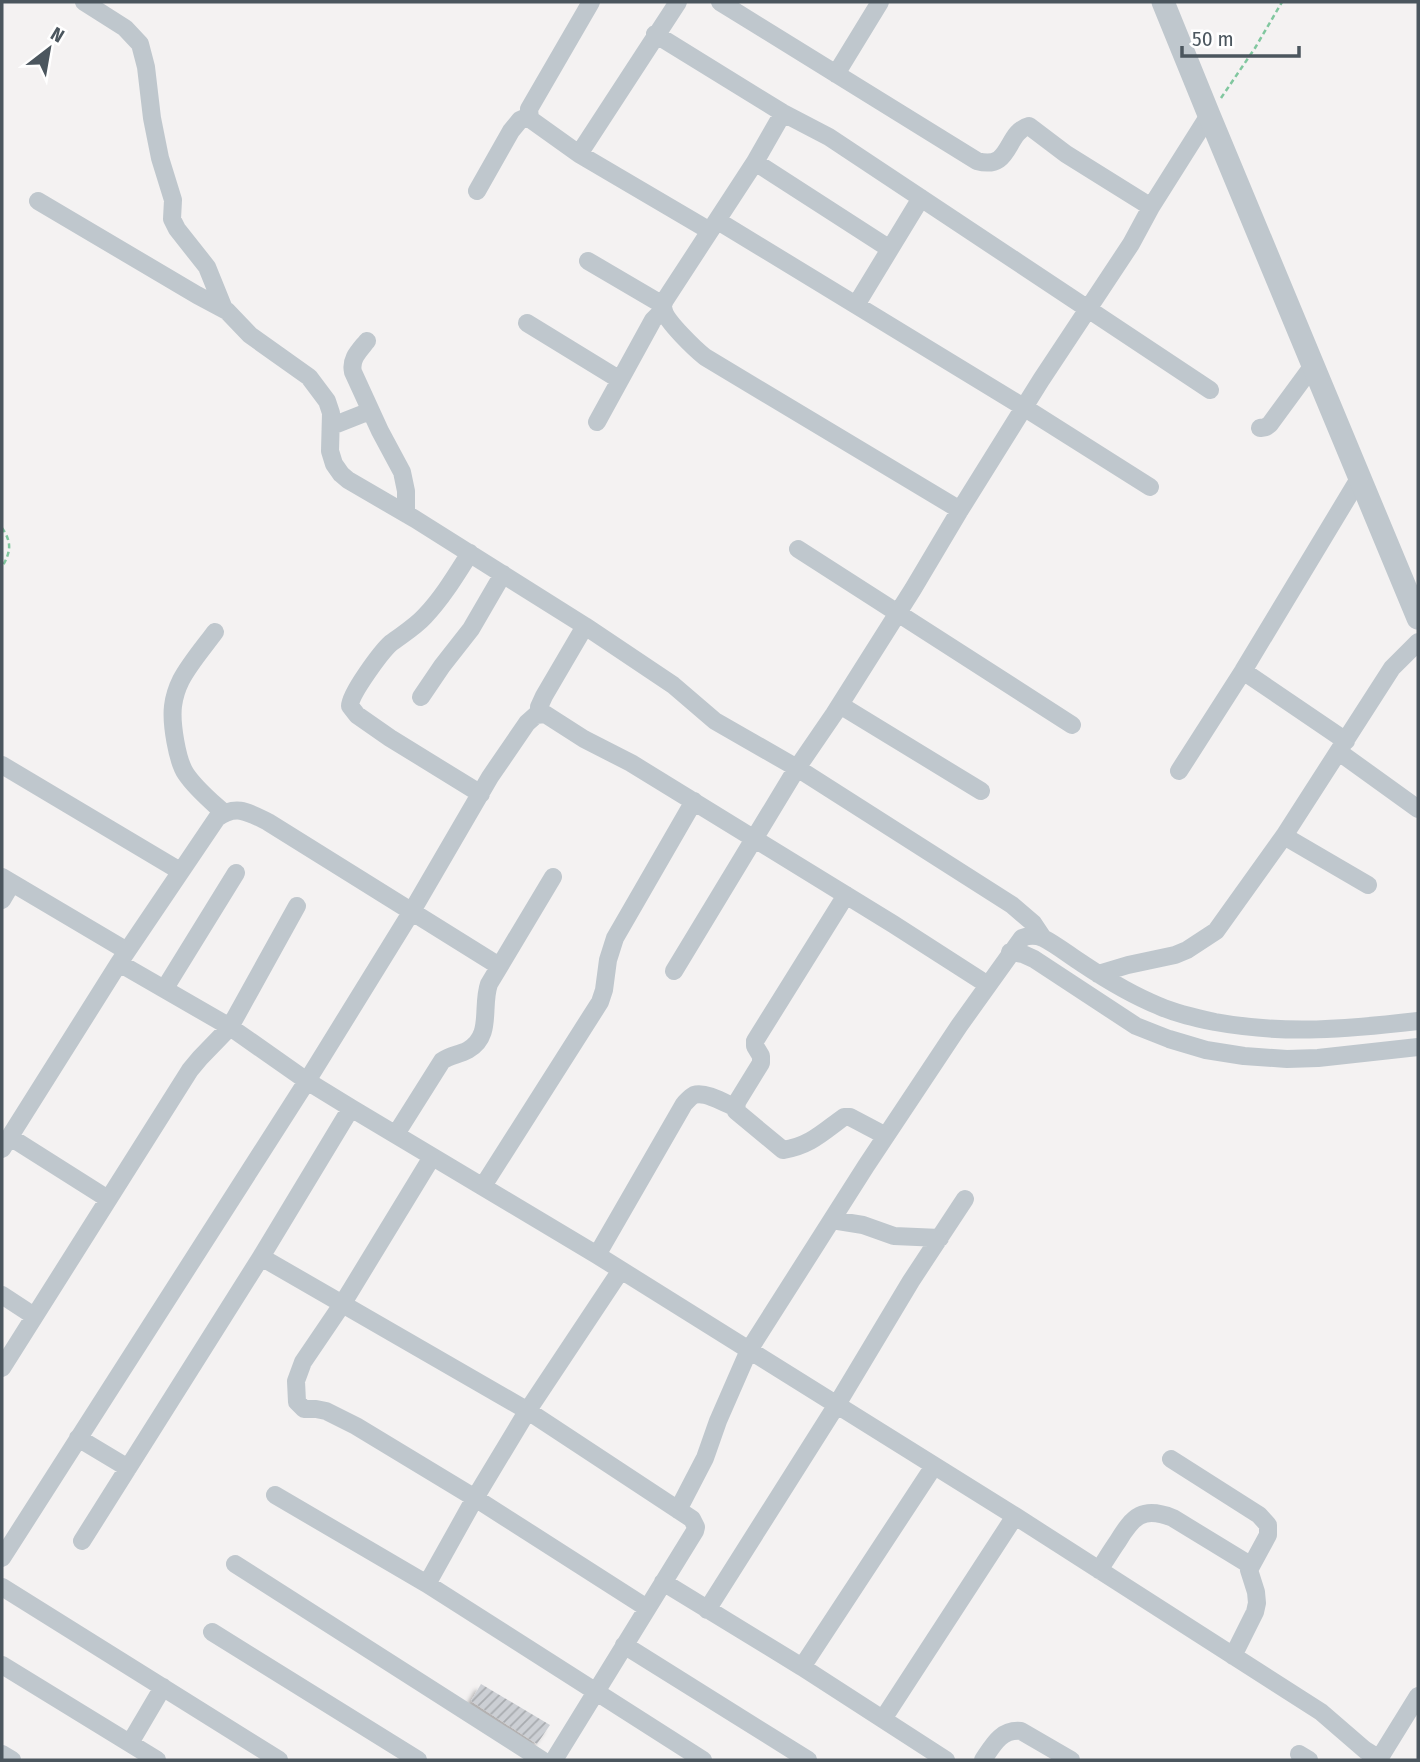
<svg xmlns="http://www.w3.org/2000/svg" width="1420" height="1762" font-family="'Fira Sans Condensed',sans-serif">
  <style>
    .building { fill: url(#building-hatch); filter: url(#shadow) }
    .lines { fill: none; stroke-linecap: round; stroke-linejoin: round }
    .path { stroke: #81c79f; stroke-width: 2.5; stroke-dasharray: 5 3.5; stroke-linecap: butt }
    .minor { stroke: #bfc7cd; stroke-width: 18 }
    .tertiary { stroke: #bfc7cd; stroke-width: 23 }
  </style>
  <defs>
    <pattern id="building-hatch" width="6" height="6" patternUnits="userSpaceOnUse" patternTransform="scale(1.75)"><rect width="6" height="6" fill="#cccfd4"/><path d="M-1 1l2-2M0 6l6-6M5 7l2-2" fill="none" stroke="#a8abaf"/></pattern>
    <filter id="shadow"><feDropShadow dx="-5.5" dy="5.5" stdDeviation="2" flood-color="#0004"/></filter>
  </defs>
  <rect width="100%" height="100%" fill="#f4f2f2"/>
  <path class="building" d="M481,1684L550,1725L537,1744L471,1701Z"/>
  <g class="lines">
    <path class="path" d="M1221,98L1255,48L1282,2
      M2,528C12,542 11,552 2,567"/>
    <path class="minor" d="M84,2L125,28L140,44L146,67L152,118L160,158L173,200L172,219L177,229L207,267L224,309
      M591,2L529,109L530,119L579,154L710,231
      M720,2L977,161C1012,171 1005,132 1029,126L1066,154L1151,207
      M655,34L783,113L829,137L1210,390
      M836,74L880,2
      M783,113L755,162L665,300C663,305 662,305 664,311C667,322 695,349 705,357L960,510
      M579,154L678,2
      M755,162L890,249
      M477,191L511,131L520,120L529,116
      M38,201L197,295L227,311L250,335L309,377L327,401L331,413L330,451L334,464L341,474L348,480L415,519L585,626L673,685L715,721L797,768L1012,905L1033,923L1043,938
      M718,221L1025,408L1150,487
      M588,261L663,305
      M856,305L921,198
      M527,323L620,380
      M367,341C359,351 350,359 353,372L380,431L402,472L406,491V514
      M597,422L653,320L663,310
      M332,426L370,411
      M1260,428L1266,427L1270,424L1314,364
      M798,549L1072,725
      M470,553C456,575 443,597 425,616C415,627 403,634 391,643C381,652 350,694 350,706L357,715L390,738L481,794
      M215,632C204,647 190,663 181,680C177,688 174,698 173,706C171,723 177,761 186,774C196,789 211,801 224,813
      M1243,671L1346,741
      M421,697L442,666L471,629L503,574
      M840,705L981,791
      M540,714L539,707L544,696L585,626
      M1339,752L1418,809
      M2,765L180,871
      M1179,771L1243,671L1360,477
      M1284,836L1368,885
      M2,877L127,951
      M846,895L755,1041V1046L761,1056V1063L737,1102L736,1111L783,1150C810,1146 823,1132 844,1117H850L886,1136
      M2,900L12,883
      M1010,952L1023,954L1034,959L1136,1026L1169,1039L1206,1050L1244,1056L1287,1059L1318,1058L1418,1047
      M119,963L230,1027L307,1081L351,1108L597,1255L1015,1516L1321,1712L1365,1750L1381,1760
      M674,971L797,768L834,714L913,589L960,510L1041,380L1131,244L1151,207L1209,115
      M1098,974L1128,965L1175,955L1187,950L1216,931L1284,836L1392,668L1418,642
      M165,988L236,873
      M396,1134L442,1061C450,1055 459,1055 468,1050C493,1036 481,1007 489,984L553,877
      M10,1137L108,1199
      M2,1149L119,963L217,818C236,804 248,812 268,822L499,966
      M432,1157L343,1303L303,1362L296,1381L297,1402L304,1409H316L326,1411L356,1426L475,1498L647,1608
      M483,1186L600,1002L604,990L608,960L615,938L694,801
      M832,1220L863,1225L894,1236L940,1238
      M597,1255L684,1104C687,1101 690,1097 694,1095C705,1091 725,1103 736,1108
      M261,1257L528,1411L692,1519L696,1527L695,1531L554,1760
      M2,1295L34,1316
      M2,1368L190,1070L200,1058L230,1027L297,906
      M78,1438L128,1468
      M1171,1459L1259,1515L1268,1525V1535L1249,1570L1256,1592L1257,1603L1255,1612L1233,1656
      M275,1495L427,1584L703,1760
      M678,1510L705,1458L718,1421L749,1350L866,1166L959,1026L1022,938C1029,935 1036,935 1043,938C1057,945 1070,956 1083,964C1107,980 1132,995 1159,1006C1177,1014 1196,1018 1215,1022C1286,1035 1348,1029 1418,1021
      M82,1541L261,1257L351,1108
      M2,1558L307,1081L412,911L490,777L527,723L536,715L545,714L584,739L631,763L893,924L988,985
      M235,1564L542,1760
      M1099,1570C1105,1561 1111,1551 1118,1541C1133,1516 1143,1506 1173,1518L1250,1565
      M663,1582L802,1667L946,1760
      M427,1584L475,1498L528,1410L621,1270
      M2,1587L279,1760
      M707,1610L836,1406L911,1281L965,1199
      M212,1632L418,1760
      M624,1645L808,1760
      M2,1665L157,1760
      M802,1667L934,1466
      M883,1719L1015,1516
      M130,1743L163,1687
      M2,1754L12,1760
      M1299,1754L1309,1760
      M1379,1759L1418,1696
      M983,1760C993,1745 1001,1729 1021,1731L1071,1760"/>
    <path class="tertiary" d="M1163,2L1209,115L1418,618"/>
  </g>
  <rect width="1420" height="1762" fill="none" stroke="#4b565e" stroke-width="7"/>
  <g transform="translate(49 49) rotate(31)" stroke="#ffffff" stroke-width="5" paint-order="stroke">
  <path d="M0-5L12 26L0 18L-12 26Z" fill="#4b565e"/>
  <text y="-10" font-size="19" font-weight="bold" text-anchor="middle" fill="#4b565e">N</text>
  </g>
  <path d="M1182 46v10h117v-10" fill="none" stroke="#4b565e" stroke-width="3.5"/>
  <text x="1192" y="46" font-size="21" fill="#4b565e" stroke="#ffffff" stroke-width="5" paint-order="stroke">50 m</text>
</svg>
